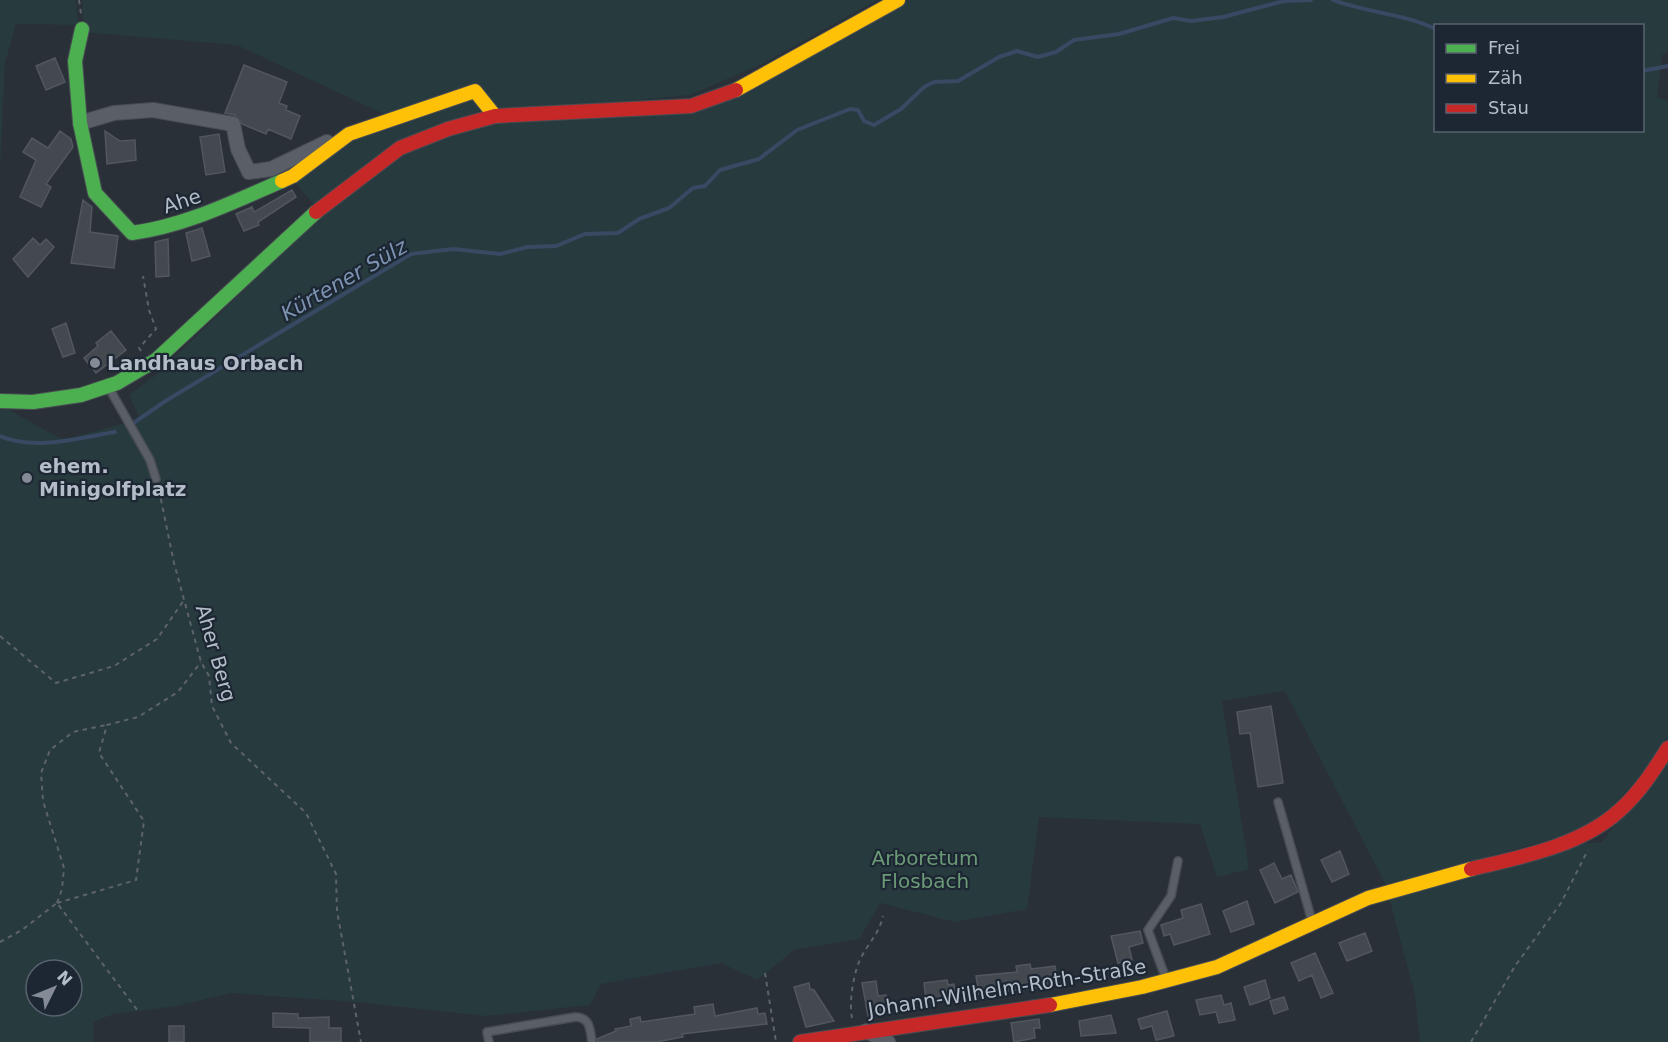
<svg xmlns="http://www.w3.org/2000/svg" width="1668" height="1042" font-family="'DejaVu Sans',sans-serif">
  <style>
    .green { fill: #273a3e; fill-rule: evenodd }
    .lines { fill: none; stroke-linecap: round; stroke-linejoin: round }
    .stream { stroke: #384963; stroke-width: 4 }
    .building { fill: #444950; stroke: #52575f; stroke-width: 1.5 }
    .lane-casing { stroke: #484c53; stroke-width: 10 }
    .street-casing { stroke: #484c53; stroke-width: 16 }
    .fast-casing { stroke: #484c53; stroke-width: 16 }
    .slow-casing { stroke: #484c53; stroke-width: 16 }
    .jam-casing { stroke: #484c53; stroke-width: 16 }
    .path { stroke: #5d636a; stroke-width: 2; stroke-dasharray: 4.5 4.5; stroke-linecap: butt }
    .lane { stroke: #5a5e66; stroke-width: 7 }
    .street { stroke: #5a5e66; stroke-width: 14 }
    .fast { stroke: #4caf50; stroke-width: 14 }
    .slow { stroke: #ffc107; stroke-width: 14 }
    .jam { stroke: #c62828; stroke-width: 14 }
    .poi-dot { fill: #848b96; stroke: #1d2633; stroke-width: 2 }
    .labels { text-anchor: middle; stroke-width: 4.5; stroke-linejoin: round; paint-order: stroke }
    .street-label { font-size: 20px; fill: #b4bcc9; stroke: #1d2633 }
    .poi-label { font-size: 20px; font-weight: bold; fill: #b4bcc9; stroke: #1d2633; text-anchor: start }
    .park-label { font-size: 20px; fill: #6b9a76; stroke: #1d2633 }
    .water-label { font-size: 21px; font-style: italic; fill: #7c92b1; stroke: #1d2633 }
  </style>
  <rect width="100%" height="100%" fill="#2a3038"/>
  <path class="green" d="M0,0H76L78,25L16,24L5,63L0,169Z
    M82,0H877L762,64L690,95L496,114L476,91L388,116L237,45L83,32Z
    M907,0H1668V52L1662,55L1657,97L1668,101V737L1645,771L1602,817L1559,837L1386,885L1285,691L1222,701L1249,869L1217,877L1200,824L1039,817L1027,909L955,922L880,903L859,939L794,950L757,980L721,963L601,984L590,1005L486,1016L356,1002L231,993L177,1006L114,1014L93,1022L94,1042H0V405L63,440L140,419L129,395L156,375L325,212L401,150L495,118L692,109ZM1436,26H1642V130H1436ZM36,970H72V1006H36Z
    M474,93L487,107L449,126L317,208L292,179L350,137Z
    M1668,757V1042H1420L1415,995L1389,897L1579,843H1601Z"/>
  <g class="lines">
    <path class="stream" d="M1333,0C1367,13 1402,13 1436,29
      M1642,71L1668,66
      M132,424L167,400L411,254L453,249L500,254L528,247L556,246L585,234L618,233L639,219L669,208L693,188L705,186L720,170L759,159L797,130L850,109L858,110L864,121L874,125L901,109L924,87L934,82L958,81L999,57L1017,51L1038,57L1056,52L1074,40L1119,34L1173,18L1191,21L1223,17L1284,1L1311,0
      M0,436C34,451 79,438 115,432"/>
  </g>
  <path class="building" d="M55,58L65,82L46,90L36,66Z
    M244,65L287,82L279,103L287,106L286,110L300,116L291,139L268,129L266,134L242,124L235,115L225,113Z
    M60,131L71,139L73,147L46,184L51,187L41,207L20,197L36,160L23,152L32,138L48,148Z
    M105,131L120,141L135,140L136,160L107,164Z
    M219,134L225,172L206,175L200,137Z
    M292,190L296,197L258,222L259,225L244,231L236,214L252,207L254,212Z
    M83,200L92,207L90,232L118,236L114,268L71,263Z
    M202,228L210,256L192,261L186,233Z
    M33,238L40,245L46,239L54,247L28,277L13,259Z
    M168,239L169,276L156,277L155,242Z
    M66,323L75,353L63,357L52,329Z
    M111,331L126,350L96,373L84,358L98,346L96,343Z
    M1271,706L1283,783L1258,787L1250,733L1240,734L1237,712Z
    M1340,851L1349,874L1332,882L1321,860Z
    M1274,863L1282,879L1291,875L1298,892L1275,903L1260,870Z
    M1247,901L1254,924L1231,932L1223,911Z
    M1201,904L1210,934L1174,945L1170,934L1164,936L1161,925L1183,918L1181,910Z
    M1140,931L1143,943L1129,947L1132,960L1118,963L1111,936Z
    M1365,933L1372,951L1347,961L1339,943Z
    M1315,953L1333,993L1321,998L1312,975L1299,981L1291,963Z
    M1030,964L1031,969L1055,966L1058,985L979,995L976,976L1017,972L1016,966Z
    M947,980L948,985L954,984L955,996L926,1000L924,983Z
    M1265,980L1270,998L1250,1005L1244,987Z
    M876,981L878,996L886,995L890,1012L868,1016L862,983Z
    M809,983L810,989L814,990L834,1021L806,1027L794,987Z
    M1221,995L1224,1005L1231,1003L1235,1020L1219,1023L1216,1012L1200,1015L1196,1000Z
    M1284,997L1288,1009L1274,1014L1270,1001Z
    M713,1004L715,1016L757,1008L758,1014L765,1013L767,1024L682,1034L683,1037L656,1042H598L597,1039L616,1031L615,1029L631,1026L630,1019L640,1017L641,1022L695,1014L694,1007Z
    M1167,1011L1174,1036L1156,1040L1152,1026L1141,1029L1138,1019Z
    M273,1013L298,1014V1018L329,1017V1028H341V1042H310V1028L273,1027Z
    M1111,1015L1116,1033L1081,1036L1079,1021Z
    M1039,1019L1040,1028H1034L1035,1038L1014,1042L1011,1023Z
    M169,1026H184V1042H169Z"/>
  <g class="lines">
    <g class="lane-casing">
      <path id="lane" d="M109,388L150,460L156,479
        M1278,802L1312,921
        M1166,979L1148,930L1171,896L1178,861
        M489,1042L487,1032L575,1017C590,1017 590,1029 592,1042"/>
    </g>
    <g class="street-casing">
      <path id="street" d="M80,123L114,113L153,110L233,124L238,149L249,172L271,169L327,142
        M866,1031L888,1042"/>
    </g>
    <g class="fast-casing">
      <path id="fast" d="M82,29L75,61L80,123L95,193L132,233C185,226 233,202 282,181
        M0,401L33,402L81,395L117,383L156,360L316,212"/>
    </g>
    <g class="slow-casing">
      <path id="slow" d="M736,90L898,0
        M282,181L293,176L349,134L475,91L495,116
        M1050,1005L1142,987L1217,967L1368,898L1471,869"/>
    </g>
    <g class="jam-casing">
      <path id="jam" d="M316,212L400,148L448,129L495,116L691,106L736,90
        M1471,869C1521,857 1581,846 1620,810C1640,792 1654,770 1668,748
        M800,1042L1050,1005"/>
    </g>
    <path class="path" d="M79,0L81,14
      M141,351L139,348L156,329L149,310L143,276
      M159,490L174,563L201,662L209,676L212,706L231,743L306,813L336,874L337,911L361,1042
      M0,636L56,683L114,666L157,639L184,600
      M57,903L136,880L144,821L99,753L107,725L138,717L178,692L201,662
      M57,903L62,889L64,868L43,801L41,773L50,750L73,732L106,725
      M0,942L22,930L57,903L138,1011
      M765,973L776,1042
      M852,1018C849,1002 853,977 859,962C866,945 879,935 883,916
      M1471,1042L1515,966L1561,903L1588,850"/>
    <use href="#lane" class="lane"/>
    <use href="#street" class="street"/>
    <use href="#fast" class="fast"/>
    <use href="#slow" class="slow"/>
    <use href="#jam" class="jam"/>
  </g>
  <g class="poi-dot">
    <circle cx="95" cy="363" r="6"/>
    <circle cx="27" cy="478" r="6"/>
  </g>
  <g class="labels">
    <g class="street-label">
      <text transform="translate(182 201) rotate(-18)" y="7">Ahe</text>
      <text transform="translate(216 653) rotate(74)" y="7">Aher Berg</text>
      <text transform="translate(1007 988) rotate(-9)" y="7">Johann-Wilhelm-Roth-Straße</text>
    </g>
    <g class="poi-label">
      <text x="107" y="370">Landhaus Orbach</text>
      <text x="39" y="473">ehem.<tspan x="39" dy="23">Minigolfplatz</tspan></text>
    </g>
    <g class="park-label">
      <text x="925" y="865">Arboretum<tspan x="925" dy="23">Flosbach</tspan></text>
    </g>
    <g class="water-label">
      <text transform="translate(344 280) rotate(-30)" y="7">Kürtener Sülz</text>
    </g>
  </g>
  <rect x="1434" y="24" width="210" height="108" fill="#1d2633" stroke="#59626f" stroke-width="1.5"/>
  <rect x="1446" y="44" width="30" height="9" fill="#4caf50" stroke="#59626f" stroke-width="1.5"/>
  <text x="1488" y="54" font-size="18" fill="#b4bcc9">Frei</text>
  <rect x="1446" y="74" width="30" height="9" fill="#ffc107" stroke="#59626f" stroke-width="1.5"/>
  <text x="1488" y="84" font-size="18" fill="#b4bcc9">Zäh</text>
  <rect x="1446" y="104" width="30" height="9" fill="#c62828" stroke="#59626f" stroke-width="1.5"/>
  <text x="1488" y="114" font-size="18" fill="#b4bcc9">Stau</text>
  <g transform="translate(54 988) rotate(47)"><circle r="28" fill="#1d2633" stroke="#59626f" stroke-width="1.5"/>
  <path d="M0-4.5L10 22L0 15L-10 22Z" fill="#848b96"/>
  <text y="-9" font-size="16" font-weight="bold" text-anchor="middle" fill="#b4bcc9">N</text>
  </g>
</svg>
